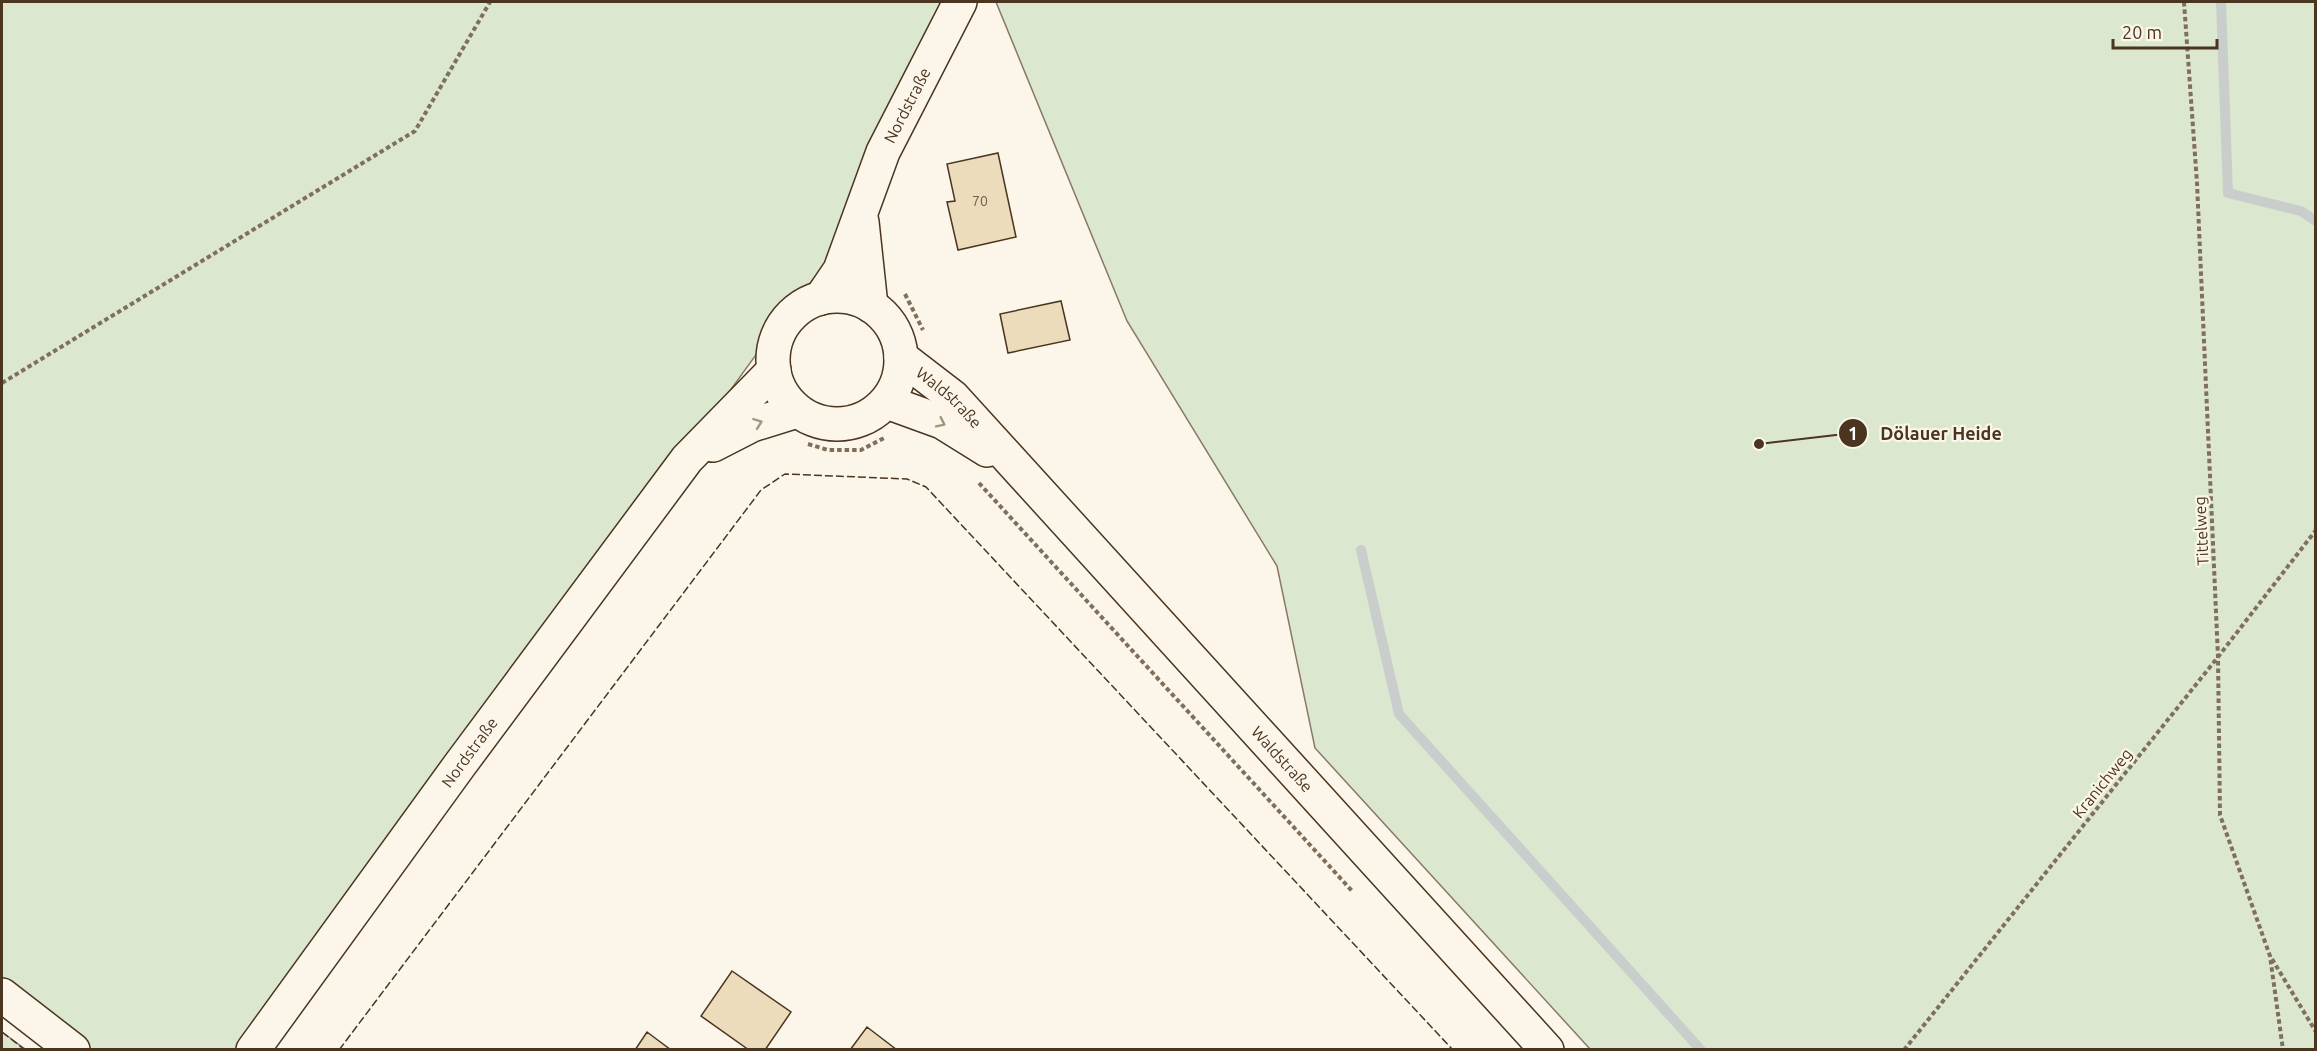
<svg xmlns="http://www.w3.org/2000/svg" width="2317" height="1051" font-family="Ubuntu,sans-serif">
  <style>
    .green { fill: #dce7d0; stroke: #887966; stroke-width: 1.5 }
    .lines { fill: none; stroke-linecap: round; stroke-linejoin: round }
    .stream { stroke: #c9cecd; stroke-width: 10 }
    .building { fill: #ecdcbc; stroke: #4a3520; stroke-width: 1.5 }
    .minor-casing { stroke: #4a3520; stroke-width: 36 }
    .major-casing { stroke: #4a3520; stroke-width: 36 }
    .path { stroke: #7f6f5c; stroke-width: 4; stroke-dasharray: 4.5 3; stroke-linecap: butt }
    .minor { stroke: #fbf6e9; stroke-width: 33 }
    .major { stroke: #fbf6e9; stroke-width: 33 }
    .fence { stroke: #4a3520; stroke-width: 1.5; stroke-dasharray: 8 3; stroke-linecap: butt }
    .oneway { stroke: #a29684 }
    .labels { text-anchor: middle; stroke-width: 4.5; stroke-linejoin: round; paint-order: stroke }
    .number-label { font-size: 14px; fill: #725f47 }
    .street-label { font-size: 16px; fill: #4a3520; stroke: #fbf6e9 }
    .leader { fill: none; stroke: #4a3520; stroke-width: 2 }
    .callout-dot { fill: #4a3520; stroke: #fbf6e9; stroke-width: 2 }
    .mark-label { font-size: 18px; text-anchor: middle; font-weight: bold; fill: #fff }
    .callout-label { font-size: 18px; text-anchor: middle; font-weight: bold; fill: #4a3520; stroke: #fbf6e9; stroke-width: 4.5; stroke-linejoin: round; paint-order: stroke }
  </style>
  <rect width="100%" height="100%" fill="#fbf6e9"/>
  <path class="green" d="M2,2H950L827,262L779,323L253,1049H73L2,995Z
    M996,2H2315V1049H1590L1315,748L1277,566L1127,321Z
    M2,1032L25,1049H2Z"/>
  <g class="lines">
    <path class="stream" d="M2221,2L2228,193L2301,211L2316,221
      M1361,550L1399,714L1701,1050"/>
  </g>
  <path class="building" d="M998,153L1016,237L958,250L947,202L955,201L947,164Z
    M1061,301L1070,340L1008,353L1000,314Z
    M732,971L791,1012L765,1050H749L701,1016Z
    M867,1027L897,1050H850Z
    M647,1032L671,1050H635Z"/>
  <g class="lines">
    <g class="minor-casing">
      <g id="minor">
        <path d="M713,445L752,425L797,411"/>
        <path d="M2,995L73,1050"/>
        <path id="s1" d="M253,1050L459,766L687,459L774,370"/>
      </g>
    </g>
    <g class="major-casing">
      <g id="major">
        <path d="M862,222L871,306"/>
        <circle cx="837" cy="360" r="64"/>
        <path id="s2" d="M821,298L840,270L883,152L960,2"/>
        <path id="s3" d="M901,357L953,397L1547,1050"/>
        <path d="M887,402L942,422L987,450"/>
      </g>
    </g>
    <path class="path" d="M2184,2L2197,183L2218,657L2220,815L2270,956L2283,1050
      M905,294L923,330
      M2,383L415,131L490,2
      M808,444L828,450H861L884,438
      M979,483L1353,892
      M2272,959L2316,1032
      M1904,1050L2218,657L2316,530"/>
    <use href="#minor" class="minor"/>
    <use href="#major" class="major"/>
    <path class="fence" d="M2,1032L25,1050
      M339,1050L761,490L785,474L907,479L926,487L1453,1050"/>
  </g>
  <defs><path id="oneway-chevron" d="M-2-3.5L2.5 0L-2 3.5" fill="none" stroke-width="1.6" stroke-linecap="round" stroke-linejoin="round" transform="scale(1.5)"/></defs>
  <g class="oneway">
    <use href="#oneway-chevron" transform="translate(758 423) rotate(-20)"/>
    <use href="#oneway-chevron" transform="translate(941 423) rotate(26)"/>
  </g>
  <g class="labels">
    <g class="number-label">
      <text x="980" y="206">70</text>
    </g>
    <g class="street-label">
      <text dy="6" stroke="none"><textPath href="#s2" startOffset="212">Nordstraße</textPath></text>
      <text dy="6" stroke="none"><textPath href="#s3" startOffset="63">Waldstraße</textPath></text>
      <text transform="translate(2201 531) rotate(-93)" y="6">Tittelweg</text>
      <text dy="6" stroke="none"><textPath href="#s1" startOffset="368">Nordstraße</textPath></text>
      <text dy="6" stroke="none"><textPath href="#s3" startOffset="555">Waldstraße</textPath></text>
      <text transform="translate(2102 783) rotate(-51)" y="6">Kranichweg</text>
    </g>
  </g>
  <path class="leader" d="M1759 444L1853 433"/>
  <g class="callout-dot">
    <circle cx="1759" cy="444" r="6"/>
    <circle cx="1853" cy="433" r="15"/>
  </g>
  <g class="mark-label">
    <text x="1853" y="440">1</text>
  </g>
  <g class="callout-label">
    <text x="1941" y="440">Dölauer Heide</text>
  </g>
  <rect width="2317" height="1051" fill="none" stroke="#4a3520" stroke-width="6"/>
  <path d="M2113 39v9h104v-9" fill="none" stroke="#4a3520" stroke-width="3"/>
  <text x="2122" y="39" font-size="18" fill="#4a3520" stroke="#fbf6e9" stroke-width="4.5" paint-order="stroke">20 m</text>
</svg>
